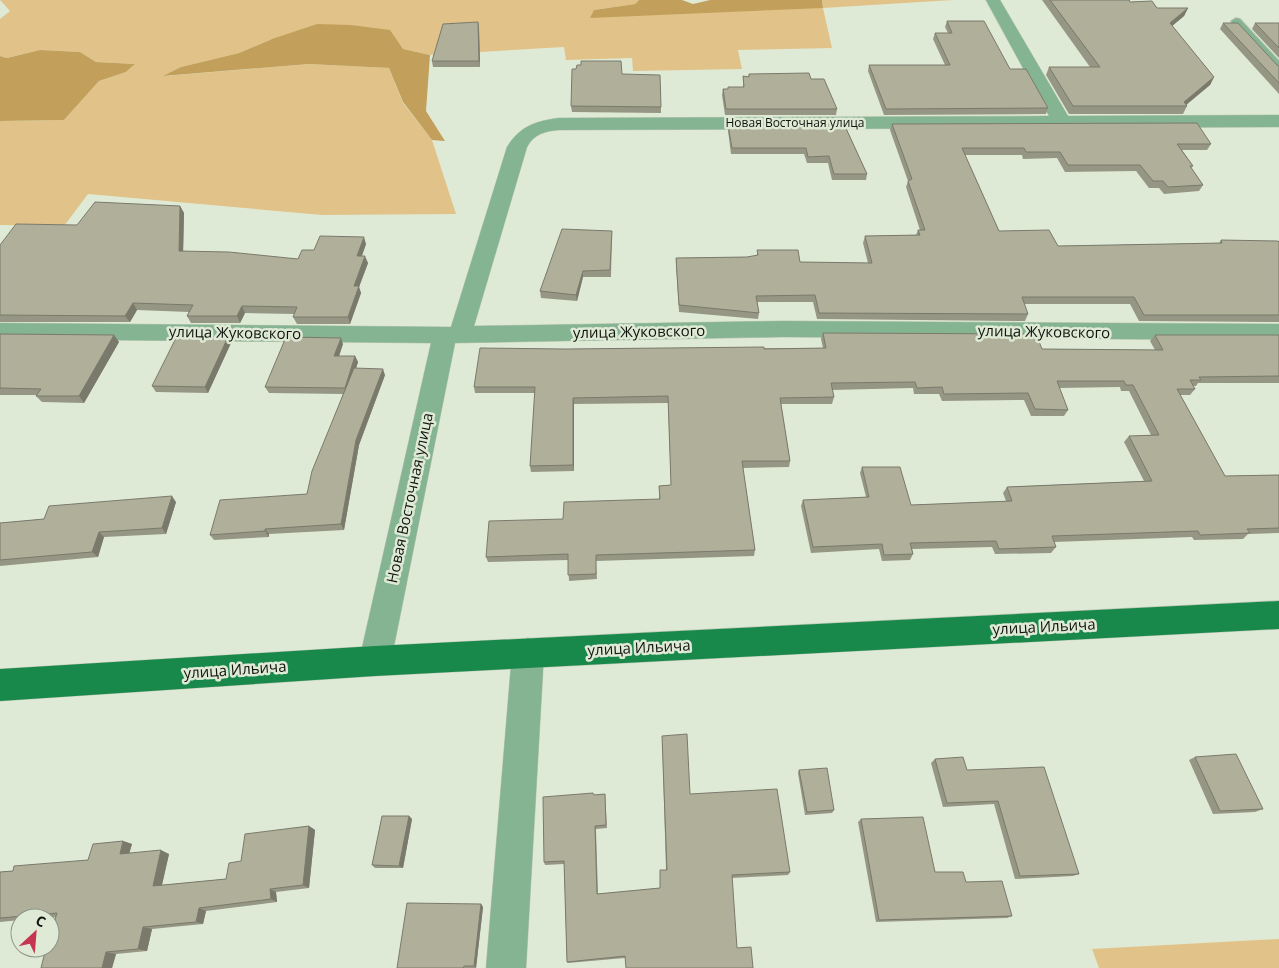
<svg xmlns="http://www.w3.org/2000/svg" width="1279" height="968" font-family="'Open Sans',sans-serif">
  <style>
    .green { fill: #e1c389 }
    .forest { fill: #c2a05b }
    .lines { fill: none; stroke-linecap: round; stroke-linejoin: round }
    .service-casing { stroke: #bec8b6; stroke-width: 2 }
    .minor-casing { stroke: #bec8b6; stroke-width: 1 }
    .primary-casing { stroke: #bec8b6; stroke-width: 1 }
    .service { fill: #85b492; fill-rule: evenodd }
    .minor { fill: #85b492; fill-rule: evenodd }
    .primary { fill: #18884b; fill-rule: evenodd }
    .wall { fill: #969684 }
    .shaded-wall { fill: #7a7a6c }
    .building { fill: #afaf9a; stroke: #7a7a6c }
    .labels { text-anchor: middle; stroke-width: 5; stroke-linejoin: round; paint-order: stroke }
    .far-street-label { font-size: 12px; fill: #10140d; stroke: #dfead6 }
    .street-label { font-size: 15px; fill: #10140d; stroke: #dfead6 }
  </style>
  <rect width="100%" height="100%" fill="#dfead6"/>
  <path class="green" d="M0,0H639L635,4L594,10L823,7L822,0H953L823,8L832,48L738,50L742,69L633,71L632,58L566,60L564,47L430,55L403,49L272,39L239,53L181,67L165,76L309,64L389,68L403,103L432,140L456,214L322,215L88,194L64,226L0,225V121L64,120L99,81L126,72L135,64L96,62L80,52L40,50L7,58L0,56V19L10,11Z
    M1279,939V968H1099L1092,949Z"/>
  <path class="forest" d="M639,0H682L693,4L710,0H822L823,8L590,18L594,10L635,4Z
    M317,24L351,25L390,30L403,49L430,55L426,111L445,141L432,140L403,102L389,68L309,64L163,76L181,67L239,53L272,39Z
    M40,50L80,52L96,62L135,64L126,72L99,81L64,120L0,121V56L7,58Z"/>
  <g class="lines">
    <g class="service-casing">
      <path id="service" d="M1236,18L1240,19L1279,61V72L1275,70L1232,23L1231,21Z"/>
    </g>
    <g class="minor-casing">
      <path id="minor" d="M986,0H1000L1068,116L1279,115V127L559,130C545,131 534,134 527,147L474,326L783,321L1279,324V340L783,337L455,343L391,661L386,672L375,676L364,672L359,661L431,343L0,339V323L451,327L507,147C520,126 536,121 559,118L1049,116Z
        M528,638L539,643L544,653L526,968H486L512,653L517,643Z"/>
    </g>
    <g class="primary-casing">
      <path id="primary" d="M1279,601V629L375,676L0,701V669L375,646Z"/>
    </g>
    <use href="#service" class="service"/>
    <use href="#minor" class="minor"/>
    <use href="#primary" class="primary"/>
  </g>
  <path class="wall" d="M1042,0H1129L1130,2L1157,8H1188L1184,16L1172,26L1214,77L1210,85L1186,104L1187,106L1183,114H1069L1046,75L1049,67H1090Z
    M947,21L1010,69L1048,108L1046,114L884,115L868,71L869,65H945L933,39L935,33H948L945,27Z
    M478,22L479,28L480,67H433L432,61Z
    M1223,23L1279,66V94L1220,29Z
    M1255,23H1279V58L1252,29Z
    M622,74L661,107V113L572,112L571,106Z
    M749,74L811,79L837,109L836,115H725L722,95L723,89H728V87H743V76L748,77Z
    M844,124L867,174L866,180H832L828,163H807L804,154H731L728,131V125Z
    M892,124L1211,144L1207,150H1182L1193,166L1191,168L1203,185L1199,191L1164,194L1159,188H1149L1136,171L1065,172L1057,158L1023,159L1022,155H965L999,231L1058,246L1219,243L1221,240L1279,242V322L1139,321L1130,304H1024L1028,314L1025,321L817,319L813,302H757L759,313L758,319L679,312L676,264V258L747,257L757,256V250L800,262L868,263L863,243L865,236L916,235L918,230H920L906,187L908,181L890,130Z
    M180,206L184,213L183,251L298,259L314,250L366,244L362,256L368,263L359,287L361,293L350,324H297L293,317L295,314L245,313L240,323H191L187,316L189,312L137,310L130,322H0V245L77,225Z
    M612,231L611,277H583L577,301L541,298L540,291Z
    M823,333L1042,349L1155,350L1150,341L1155,335H1279V383H1198L1196,386H1193L1195,389L1190,395H1180L1225,476L1279,475V533L1248,534L1243,539L1194,540L1192,537L1054,542L1056,547L1051,553L995,554L992,547L912,549L913,554L910,560L882,561L879,549L811,553L801,506L803,500L866,497L860,473L862,467L911,505L1006,501L1003,493L1007,487L1144,481L1124,442L1129,436L1151,435L1129,391H1121L1120,387L1059,388L1068,410L1064,416H1031L1024,400L942,401L939,394H914L913,388L832,390L834,397L832,404H781L790,461L789,467L743,468L755,550L754,556L596,561L597,579L569,581L568,560L488,562L486,557L563,519L659,499V486L671,485L668,403L574,404V471L531,472L530,466L535,393H475L474,387L566,349L823,348L821,339Z
    M0,334L114,335L119,342L84,403L42,402L36,396V395H0Z
    M228,337L231,343L208,393L156,392L152,386Z
    M343,344L339,356H355L358,362L356,368L385,375L359,445L344,530L269,534V537L214,540L210,535L307,494L343,394L269,393L265,387Z
    M176,502L166,534L104,537L98,557L0,566V523L44,519Z
    M662,736L690,794L790,872L788,875L732,878L625,958L568,963L567,962L564,864L545,865L544,862L594,795L605,794L607,828L596,829L598,894L660,888L666,870Z
    M1195,757L1263,809L1255,812L1213,814L1189,760Z
    M935,759L967,770L1079,874L1073,876L1015,879L994,804L943,807L931,763Z
    M799,770L834,810L832,813L805,815L798,773Z
    M409,816L412,819L403,868H375L372,865Z
    M861,819L935,872L966,882L1012,916L1007,918L876,922L858,822Z
    M309,826L315,830L309,888L276,892L277,902L206,911L203,924L152,929L147,951L116,954L112,968H41L56,917L41,918H20V920L0,922V872L13,871L88,860L123,841L132,844L129,853L169,854L162,885L226,879L241,861Z
    M481,904L483,907L476,968H397Z"/>
  <path class="shaded-wall" d="M1188,8L1184,16L1166,31L1170,23Z
    M478,22L479,28L480,67L479,61Z
    M1214,77L1210,85L1185,106L1184,102Z
    M180,206L184,213L183,257L179,251Z
    M364,237L366,244L359,263L357,256Z
    M365,256L368,263L359,287L361,293L350,324L348,317L354,286Z
    M583,271V277L577,301L576,295Z
    M133,303L137,310L130,322L125,316Z
    M242,306L245,313L240,323L237,316Z
    M114,335L119,342L84,403L79,396Z
    M228,337L231,343L208,393L205,387Z
    M341,338L343,344L337,362L334,356Z
    M355,356L358,362L348,394L345,388Z
    M383,369L385,375L359,445L344,530L341,524L356,440Z
    M573,398L574,404V471L573,465Z
    M172,496L176,502L166,534L162,528Z
    M265,529L269,534V537L265,531Z
    M99,532L104,537L98,557L92,552Z
    M409,816L412,819L403,868L399,866Z
    M309,826L315,830L309,888L303,885Z
    M123,841L132,844L128,858L120,854Z
    M161,850L169,854L161,889L153,886Z
    M270,889L276,892L277,902L271,899Z
    M481,904L483,907L476,968L474,966Z
    M199,908L206,911L203,924L196,922Z
    M143,927L152,929L147,951L138,949Z
    M106,952L116,954L112,968H102Z"/>
  <path class="building" d="M1050,0H1129L1130,2L1152,1L1157,8H1188L1170,23L1214,77L1184,102L1187,106H1073L1049,67H1100Z
    M947,21H984L1010,69H1026L1048,108L886,109L869,65H950L935,33H952Z
    M478,22L479,61H432L443,24Z
    M1223,23H1238L1277,65L1279,66V83Z
    M1255,23H1279V48Z
    M581,61H621L622,74L660,75L661,107L571,106L572,69H576L577,65H581Z
    M809,73L811,79H824L837,109H726L723,89H728V87H744L743,76L749,77V74Z
    M1197,123L1211,144H1177L1193,166H1190L1203,185L1168,187L1163,181H1153L1140,165H1068L1060,152H1026L1024,148H962L999,231L1049,230L1058,246L1222,243L1221,240L1278,241L1279,242V315H1144L1134,297H1022L1028,314L819,313L815,295L756,296L759,313L679,305L676,258L747,257L758,255L757,250H798L800,262L872,263L865,236L920,235L918,230H925L908,181L912,179L892,124Z
    M844,124L867,174H834L829,156L808,157L806,148H732L728,125Z
    M95,202L180,206L179,251L229,252L298,259L302,250H314L320,236L364,237L357,256H365L354,286H359L348,317H293L297,307L242,306L237,316H187L193,305L133,303L125,316L0,315V245L16,224L77,225Z
    M562,229L612,231L610,270L583,271L576,295L540,291Z
    M823,333L1036,334L1042,349L1163,350L1155,335H1279V376L1199,377L1201,380H1190L1195,389H1177L1225,476L1279,475V528L1247,529L1250,533L1200,535L1198,531L1052,536L1056,547L999,549L996,541L910,543L913,554L884,555L882,544L813,547L803,500L869,497L862,467H900L911,505L1012,501L1007,487L1152,481L1129,436L1159,435L1133,385H1126L1124,381H1057L1068,410L1035,409L1028,393L944,394L942,387L917,388L915,382L831,383L834,397L780,398L790,461H742L755,550L596,555V574L568,575V554L486,557L489,521L563,519L564,502L660,499L659,486L671,485L668,396L573,398V465L530,466L535,387H474L480,348L566,349L764,347V349L826,348Z
    M0,334L114,335L79,396H36L41,389L0,388Z
    M177,336L228,337L205,387L152,386Z
    M286,337L341,338L334,356H355L345,388L265,387Z
    M354,368L383,369L356,440L341,524L265,529V531L210,535L220,500L307,494L312,471Z
    M172,496L162,528L99,532L92,552L0,560V523L44,519L49,506Z
    M687,734L690,794L777,789L790,872L732,875L737,948L751,947L753,968H626L625,956L567,962L564,861L544,862L543,797L593,793L594,795L605,794L606,825L595,826L597,894L660,888V870H667L662,736Z
    M1236,754L1263,809L1220,811L1195,757Z
    M963,757L967,770L1044,767L1079,874L1020,876L998,801L947,803L935,759Z
    M827,768L834,810L807,812L799,770Z
    M382,816H409L399,866L372,865Z
    M923,817L935,872H963L966,882L1002,881L1012,916L879,920L861,819Z
    M309,826L303,885L270,889L271,899L199,908L196,922L143,927L138,949L106,952L102,968H41L46,948H50V936L57,913L0,918V872L13,871L14,866L88,860L93,844L123,841L120,854L161,850L153,886L226,879L229,863L241,861L245,834Z
    M407,903L481,904L474,966H464L463,968H397Z"/>
  <g class="labels">
    <g class="far-street-label">
      <text x="795" y="127">Новая Восточная улица</text>
    </g>
    <g class="street-label">
      <text transform="translate(639 332) rotate(-1)" y="5">улица Жуковского</text>
      <text transform="translate(1044 332) rotate(1)" y="5">улица Жуковского</text>
      <text transform="translate(235 333) rotate(1)" y="5">улица Жуковского</text>
      <text transform="translate(410 498) rotate(-78)" y="5">Новая Восточная улица</text>
      <text transform="translate(1044 627) rotate(-3)" y="5">улица Ильича</text>
      <text transform="translate(639 648) rotate(-3)" y="5">улица Ильича</text>
      <text transform="translate(235 670) rotate(-4)" y="5">улица Ильича</text>
    </g>
  </g>
  <g transform="translate(35 933) rotate(26)"><circle r="24" fill="#dfead6" stroke="#8c9486"/>
  <path d="M0-4L9 19L0 12L-9 19Z" fill="#c63552"/>
  <text y="-8" font-size="14" font-weight="bold" text-anchor="middle" fill="#10140d">С</text>
  </g>
</svg>
